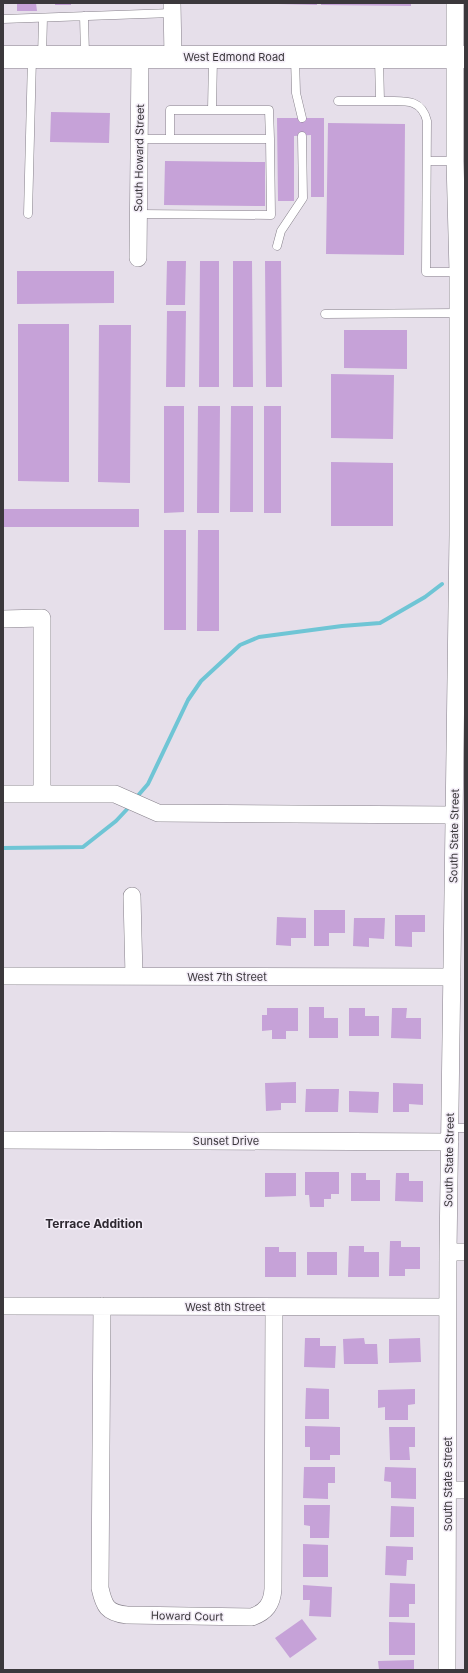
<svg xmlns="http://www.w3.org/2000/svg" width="468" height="1673" font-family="Inter,sans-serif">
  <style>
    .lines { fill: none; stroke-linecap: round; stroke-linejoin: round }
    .stream { stroke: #6fc5d5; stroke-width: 4 }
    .building { fill: #c6a2d8 }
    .service-casing { stroke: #86808a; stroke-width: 9 }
    .minor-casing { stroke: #86808a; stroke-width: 18 }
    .secondary-casing { stroke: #86808a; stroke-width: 23 }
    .service { stroke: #fff; stroke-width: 8 }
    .minor { stroke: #fff; stroke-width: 17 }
    .secondary { stroke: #fff; stroke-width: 22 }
    .labels { text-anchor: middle; stroke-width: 3; stroke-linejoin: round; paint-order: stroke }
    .street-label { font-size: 11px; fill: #3b383c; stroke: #f3edf7 }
    .neighbourhood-label { font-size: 12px; font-weight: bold; fill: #2e2931; stroke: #f3edf7 }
  </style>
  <rect width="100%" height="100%" fill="#e6dfea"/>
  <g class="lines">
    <path class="stream" d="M135,799L148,784L188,700L201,681L240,645L259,637L342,626L380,623L425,597L442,584
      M3,848L83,847L116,821L131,805"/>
  </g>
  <path class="building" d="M17,3H36L37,11H17Z
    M55,3H71V5H55Z
    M278,3H317V5L278,4Z
    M321,3H411V6L321,5Z
    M51,112L110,113L109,143L50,142Z
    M277,118H324V197H311V135L294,136V201H278Z
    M328,123L405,124L404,255L326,254Z
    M165,161L265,162V206L164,205Z
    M167,261H186L185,305H166Z
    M200,261H219V387H199Z
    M233,261H252L253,387H233Z
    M265,261H281L282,387H266Z
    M17,271H114V303L17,304Z
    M167,311H186L185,387H166Z
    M18,324H69V482L18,481Z
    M99,325H131L130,483L98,482Z
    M344,330H407V369L344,368Z
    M331,374L394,375L393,439L331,438Z
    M164,406H184V512L164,513Z
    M198,406H220L219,513H197Z
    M231,406H253V512H230Z
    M264,406H281V513H264Z
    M331,462L393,463V526H331Z
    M3,509H139V527H3Z
    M164,530H186V630H164Z
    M198,530H219V631H197Z
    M314,910H345V933H329V946H314Z
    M395,915H425V932H412V947L395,946Z
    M277,917L306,918V938H291V946L276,945Z
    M354,918H385L384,939L369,938V947L353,946Z
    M309,1007H324V1018H338V1038H309Z
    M267,1008H298V1031H286V1039H272V1030L262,1031V1015H267Z
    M349,1008H365V1016H379V1036H349Z
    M392,1008H407L406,1018H421V1039L391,1038Z
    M296,1082V1103H281V1110L266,1111L265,1083Z
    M393,1083L423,1084V1105L409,1104V1112H393Z
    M306,1089H339L338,1112H305Z
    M349,1091L379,1092L378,1113L349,1112Z
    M305,1172H339V1194H331V1199H324V1207H310L309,1195H305Z
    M265,1173H296V1196L265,1197Z
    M351,1173H366V1180H380V1201H351Z
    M396,1173H409V1181H423V1202L395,1201Z
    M390,1241H401V1247H420V1269H405V1276H389Z
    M349,1246H364V1252H379V1277H348Z
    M265,1247H279V1252H296V1277H265Z
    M307,1252H337V1275H307Z
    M305,1338H320V1346H336L335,1368L304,1367Z
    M364,1338L365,1344H377L378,1364H344L343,1339Z
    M420,1338L421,1362L389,1363V1339Z
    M306,1388L329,1389V1419H305Z
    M415,1389V1404L408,1405V1420H385V1407L378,1408V1390Z
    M305,1426L340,1427V1455H330V1460H310V1447H305Z
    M389,1427H415V1447H409L410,1460H390Z
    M304,1467H335V1483H328V1499L303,1498Z
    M385,1467L416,1468V1499L391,1498V1482L384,1481Z
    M304,1505H330L329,1538H310V1526L304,1525Z
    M391,1506L414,1507V1537H390Z
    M303,1544L328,1545V1577H303Z
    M386,1546L413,1547V1560H407L406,1576L385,1575Z
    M390,1583L415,1584V1604H409V1617H389Z
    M303,1585L332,1587L331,1617L309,1616L310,1600H303Z
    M302,1619L317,1639L290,1658L275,1638Z
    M389,1622L415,1623V1655H389Z
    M414,1660V1670H379L378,1661Z"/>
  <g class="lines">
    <g class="service-casing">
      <path id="service" d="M84,16L85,55
        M3,19L172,13
        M42,57L43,18
        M295,58L296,93L302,118
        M379,58L380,101C401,102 421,96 427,121L426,272H458
        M338,101H380
        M139,139H270L269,110H212L213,58
        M170,139V110H212
        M427,161H455
        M28,214L32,58
        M138,214L271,215L270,139
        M277,246L281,231L303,198L302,136
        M325,314L458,313
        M450,1128H465"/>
    </g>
    <g class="minor-casing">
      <path id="minor" d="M172,3L173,57
        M138,258L140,57
        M3,619L42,618V794
        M3,794H115L158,813L454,815
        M132,896L134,976
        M3,976L452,977
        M3,1140L450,1142
        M448,1252H465
        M3,1306L447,1307
        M102,1306L100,1588C104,1606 107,1613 127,1615L252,1617C266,1612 272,1604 273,1589L274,1307
        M448,1490H465
        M447,1670L448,1252L458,535V272L455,161V3"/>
    </g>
    <g class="secondary-casing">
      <path id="secondary" d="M3,57H465"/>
    </g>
    <use href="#service" class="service"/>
    <use href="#minor" class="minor"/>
    <use href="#secondary" class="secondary"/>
  </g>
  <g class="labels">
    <g class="street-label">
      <text x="234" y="61">West Edmond Road</text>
      <text transform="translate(139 158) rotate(-89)" y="4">South Howard Street</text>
      <text transform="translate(454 836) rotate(-89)" y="4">South State Street</text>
      <text x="227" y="981">West 7th Street</text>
      <text x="226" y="1145">Sunset Drive</text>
      <text transform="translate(449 1160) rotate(-89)" y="4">South State Street</text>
      <text x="225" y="1311">West 8th Street</text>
      <text transform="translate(448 1484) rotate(-90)" y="4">South State Street</text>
      <text transform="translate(187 1616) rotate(1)" y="4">Howard Court</text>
    </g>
    <g class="neighbourhood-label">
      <text x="94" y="1228">Terrace Addition</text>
    </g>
  </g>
  <rect width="468" height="1673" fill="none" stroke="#3b383c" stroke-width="8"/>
</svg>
